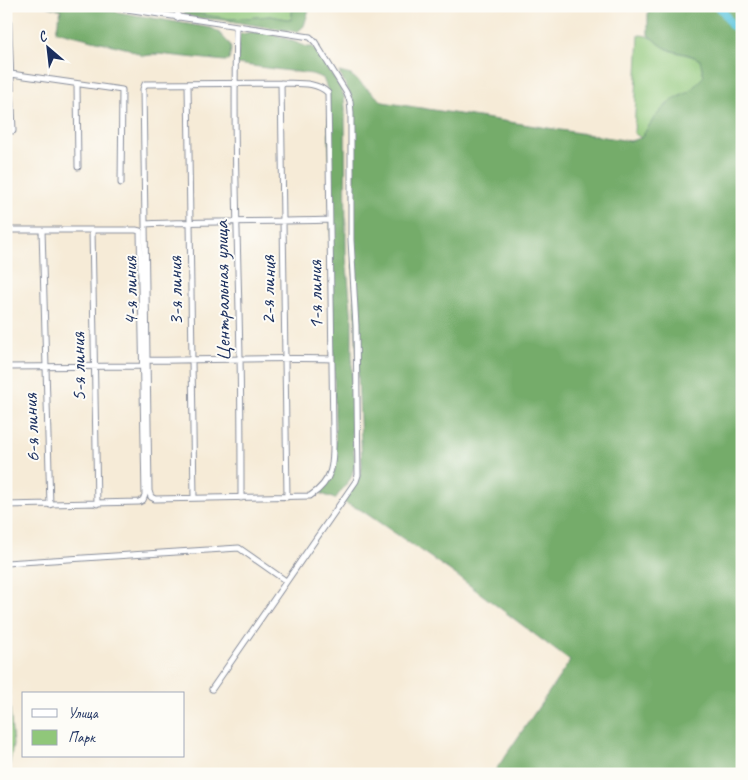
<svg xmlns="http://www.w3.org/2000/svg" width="748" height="780" font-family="Caveat,sans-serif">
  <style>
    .green { fill: #90c77a; stroke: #567b6c }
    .forest { fill: #74ac6a; stroke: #486e64 }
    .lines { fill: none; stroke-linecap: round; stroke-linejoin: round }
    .river { stroke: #62c7df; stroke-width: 8 }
    .street-casing { stroke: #888d9a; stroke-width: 7 }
    .street { stroke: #fff; stroke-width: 5 }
    .labels { text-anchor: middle; stroke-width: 4; stroke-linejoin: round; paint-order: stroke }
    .street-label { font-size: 21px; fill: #1b2f5e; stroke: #fdfcf7 }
  </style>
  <rect width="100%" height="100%" fill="#fdfcf7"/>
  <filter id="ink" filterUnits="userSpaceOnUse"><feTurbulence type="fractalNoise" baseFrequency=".02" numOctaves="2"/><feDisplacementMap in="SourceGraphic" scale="10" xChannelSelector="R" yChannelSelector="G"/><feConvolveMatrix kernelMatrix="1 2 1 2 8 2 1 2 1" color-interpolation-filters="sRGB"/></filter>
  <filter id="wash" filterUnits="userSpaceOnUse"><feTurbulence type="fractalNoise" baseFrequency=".0096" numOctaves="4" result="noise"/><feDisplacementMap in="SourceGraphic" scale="20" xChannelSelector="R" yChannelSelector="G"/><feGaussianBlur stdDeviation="1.12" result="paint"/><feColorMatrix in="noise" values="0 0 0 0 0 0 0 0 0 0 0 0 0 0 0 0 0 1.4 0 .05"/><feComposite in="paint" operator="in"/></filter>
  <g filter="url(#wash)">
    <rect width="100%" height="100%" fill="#f6ebd7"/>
    <path class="green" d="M154,6H293L291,20L271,16L230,19L196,14Z
      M639,35C654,35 657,45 670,50C680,54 690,54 700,60L704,76L689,92L671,100L655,117L641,138L634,133Z
      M6,655L13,745L8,774H6Z"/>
    <path class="forest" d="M46,6H83L211,28C220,31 223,38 230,44L231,50L229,60L225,61L158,54L143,56L129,49L56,31L61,10Z
      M293,6H310L304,26L297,32L223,20L196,18L183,14L185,12L230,19L271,16L291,20Z
      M648,6H742V774H493L570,661L452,572L361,510L343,502L359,479L362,466L354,279L353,100L339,72L351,75L383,102L630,141L641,138L655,117L672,100L689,92L704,76L700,60C691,54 683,54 673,51C663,48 656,41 648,35Z
      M253,32L277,35L307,47H313L340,87L344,96L345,108L346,256L352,321V433L355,464L351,478L335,499L322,494V491L333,475L336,465L328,91L323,78L312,74L237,64L240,34Z"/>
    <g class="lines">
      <path class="river" d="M717,6L723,11L732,26
        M740,32H742"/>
    </g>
  </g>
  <g filter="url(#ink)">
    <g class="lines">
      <g class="street-casing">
        <path id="street" d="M8,6L13,131
          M107,6L310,37L315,42L346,92L350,101L351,113V240L356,326L358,475L356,481L212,689
          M177,18L179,6
          M236,27C233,137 238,247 240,358C241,404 241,451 241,498
          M11,74L122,90L121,183
          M281,83C297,84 316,81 328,93L333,433C333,460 336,479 310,496L155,499L151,497L149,491L143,89L145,84Z
          M281,83L287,497
          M77,84L78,167
          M188,84L194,498
          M145,224C206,221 268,222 330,220
          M6,230H136L140,231L145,495L143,500L139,502L6,505
          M42,230L50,505
          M92,230L97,504
          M148,360C209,361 271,357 332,359
          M6,367L142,366
          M6,563L239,548L286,581"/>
      </g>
      <use href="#street" class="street"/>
    </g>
  </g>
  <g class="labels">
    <g class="street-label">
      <text transform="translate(268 290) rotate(-90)" y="7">2-я линия</text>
      <text transform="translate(130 291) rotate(-91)" y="7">4-я линия</text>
      <text transform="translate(175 291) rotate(-91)" y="7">3-я линия</text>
      <text transform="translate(222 291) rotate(-91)" y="7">Центральная улица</text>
      <text transform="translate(315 295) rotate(-91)" y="7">1-я линия</text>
      <text transform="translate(78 367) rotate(-91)" y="7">5-я линия</text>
      <text transform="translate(31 428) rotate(-92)" y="7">6-я линия</text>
    </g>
  </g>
  <rect width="748" height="780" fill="none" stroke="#fdfcf7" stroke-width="25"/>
  <rect x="22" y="692" width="162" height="65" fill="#fdfcf7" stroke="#a3aaba"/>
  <rect x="32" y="709" width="25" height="8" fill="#ffffff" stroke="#a3aaba"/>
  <text x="68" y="718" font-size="15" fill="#1b2f5e">Улица</text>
  <rect x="32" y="730" width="25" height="15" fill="#90c77a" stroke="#a3aaba"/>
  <text x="68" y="742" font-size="15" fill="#1b2f5e">Парк</text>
  <g transform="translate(48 48) rotate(332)" stroke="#fdfcf7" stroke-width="4" paint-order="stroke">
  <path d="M0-4L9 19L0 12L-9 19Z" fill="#1b2f5e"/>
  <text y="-8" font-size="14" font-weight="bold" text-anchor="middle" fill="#1b2f5e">С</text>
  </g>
</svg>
